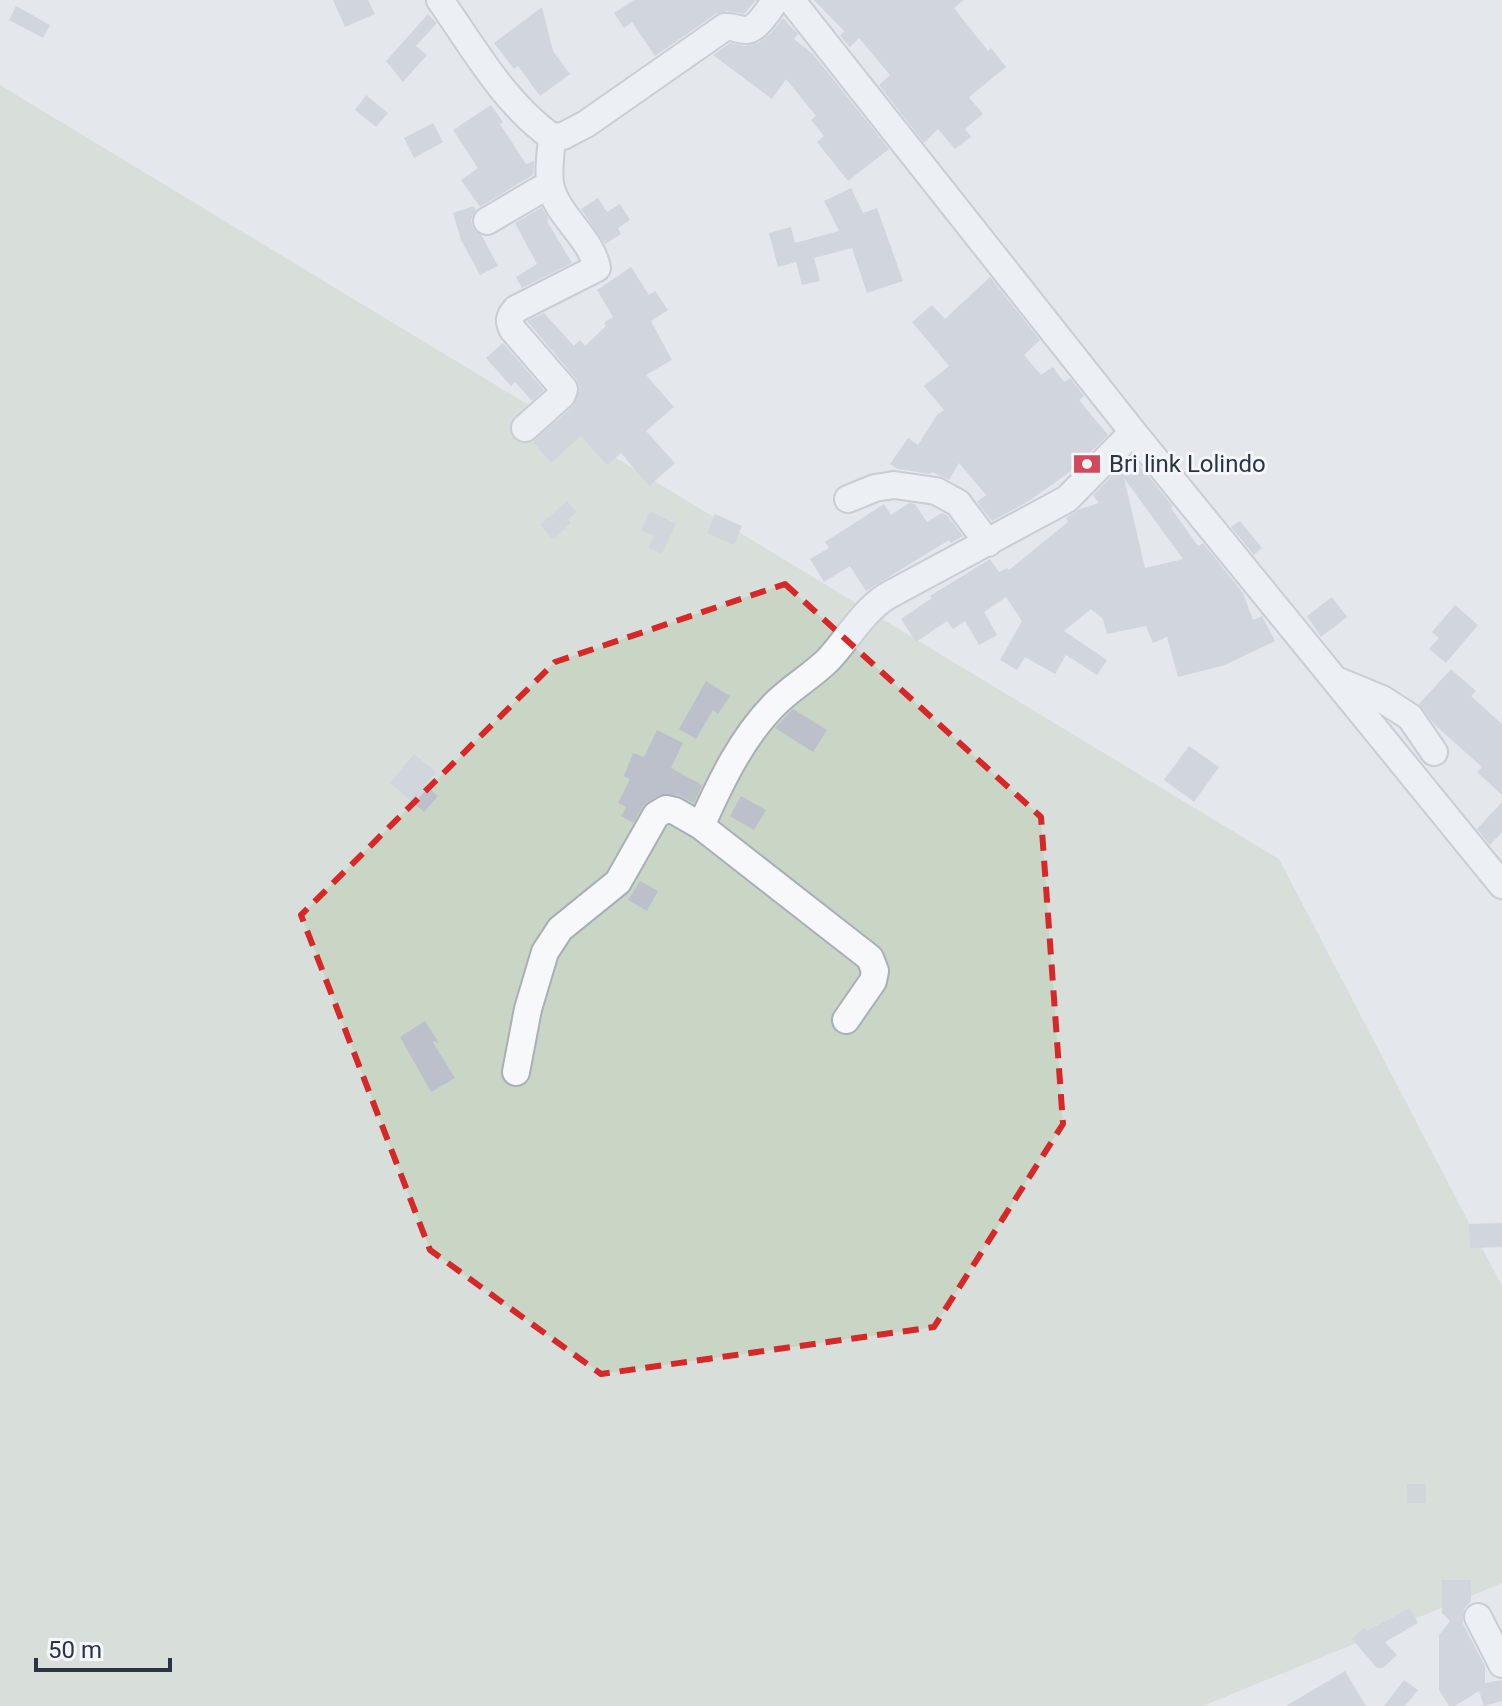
<svg xmlns="http://www.w3.org/2000/svg" width="1502" height="1706" font-family="Roboto,sans-serif">
  <style>
    .green { fill: #c9d6c5 }
    .building { fill: #bbc0ca; fill-rule: evenodd }
    .lines { fill: none; stroke-linecap: round; stroke-linejoin: round }
    .minor-casing { stroke: #a9aeb7; stroke-width: 30 }
    .minor { stroke: #f7f8fa; stroke-width: 26 }
    .marked { fill: none; stroke: #d62828; stroke-width: 6; stroke-dasharray: 16 10; stroke-linejoin: round }
    .labels { text-anchor: middle; stroke-width: 6; stroke-linejoin: round; paint-order: stroke }
    .poi-label { font-size: 24px; fill: #2b3445; stroke: #f4f6f9; text-anchor: start }
  </style>
  <rect width="100%" height="100%" fill="#e4e7ec"/>
  <path class="green" d="M0,85L1279,859L1502,1286V1583L1203,1706H0Z"/>
  <path class="building" d="M333,0H368L375,14L345,27Z
    M634,0H756L744,14L727,11L716,14L655,56L632,22L624,28L614,13Z
    M814,0H964L954,8L988,51L991,48L1006,67L969,97L983,114L965,129L971,137L955,149L938,129L924,143L879,85L890,75L859,38L850,47L840,36L844,31Z
    M16,6L50,25L43,38L9,20Z
    M542,7L553,51L570,74L540,96L518,66L514,69L494,43Z
    M428,14L437,23L416,46L427,55L403,82L386,61Z
    M783,18L798,34L794,39L813,54L889,149L848,181L817,142L824,136L811,120L816,116L786,79L772,99L713,55L730,43L745,46L759,42L771,33Z
    M366,95L388,113L376,127L355,110Z
    M491,105L503,122L500,124L526,164L534,161L533,175L480,207L461,180L478,168L453,130Z
    M433,123L443,142L414,158L404,138Z
    M851,188L863,213L877,208L903,281L867,293L852,248L814,258L820,281L802,285L796,262L778,267L769,233L791,227L795,243L839,231L824,201Z
    M598,198L607,212L620,204L630,220L618,228L621,234L605,244L581,209Z
    M474,206L476,210L471,220L473,228L482,236L498,266L480,275L461,240L453,213Z
    M542,207L549,220L547,221L572,263L522,288L516,277L537,264L515,223Z
    M631,267L649,295L655,291L668,310L651,321L672,360L646,375L674,407L646,431L675,463L649,486L621,453L607,465L581,436L551,463L533,442L573,406L580,387L576,379L527,321L544,313L574,346L580,340L585,346L606,326L604,323L613,317L597,290Z
    M990,277L1040,340L1024,355L1041,375L1053,367L1064,382L1070,378L1084,396L1079,400L1108,435L1074,469L1029,501L992,521L977,502L986,495L959,463L949,480L932,472L930,474L898,469L890,464L908,438L918,445L937,415L944,410L924,386L949,366L912,322L932,305L945,319Z
    M503,343L544,390L532,401L515,382L511,386L486,358Z
    M1132,456L1173,506L1171,508L1198,546L1203,543L1243,593L1253,620L1262,616L1275,641L1225,665L1178,677L1167,637L1153,643L1146,626L1107,634L1103,619L1091,609L1064,631L1107,660L1097,675L1066,655L1055,674L1025,657L1017,670L1000,660L1022,621L1006,597L984,612L997,635L979,645L965,621L953,629L947,621L916,642L901,619L932,598L930,596L990,559L999,572L1007,568L1009,570L1068,522L1066,518L1080,509L1099,503L1093,495ZM1124,478L1183,559L1145,568Z
    M567,501L576,512L568,520L571,523L553,540L540,525Z
    M909,503L915,504L927,522L942,513L947,515L963,536L951,543L949,540L866,591L850,566L824,582L810,559L829,548L825,542L884,504L891,515Z
    M650,511L676,524L662,554L648,548L654,536L641,530Z
    M715,514L742,526L734,545L707,533Z
    M1240,521L1262,548L1254,555L1231,527Z
    M1332,597L1347,617L1321,637L1307,616Z
    M1455,605L1478,625L1446,663L1429,649L1439,638L1432,632Z
    M1451,669L1476,691L1471,696L1502,724V795L1477,772L1482,767L1435,725L1419,704Z
    M706,681L730,696L718,714L713,710L696,739L679,729Z
    M793,709L827,730L813,752L775,728Z
    M657,730L683,743L671,768L702,785L694,803L678,795H659L643,806L633,823L621,816L626,807L618,803L630,779L624,776L633,753L644,757Z
    M1189,746L1219,767L1194,802L1164,780Z
    M414,754L436,772L425,785L438,796L424,812L390,783Z
    M741,796L766,810L754,830L730,816Z
    M1502,802V832L1490,845L1477,829Z
    M640,881L658,891L647,911L628,900Z
    M425,1021L439,1043L433,1041L434,1044L455,1078L431,1092L400,1037Z
    M1502,1223V1247L1470,1248L1469,1224Z
    M1407,1484H1426V1503H1407Z
    M1442,1580H1471V1601L1464,1609L1463,1624L1485,1666V1683L1502,1680V1701L1484,1706L1479,1691L1455,1706H1449L1439,1690V1635L1450,1621L1442,1613Z
    M1410,1608L1418,1623L1385,1642L1397,1655L1383,1668H1377L1352,1639L1364,1628L1367,1631Z
    M1345,1671L1366,1706H1286Z
    M1404,1680L1418,1690L1405,1706H1384Z"/>
  <g class="lines">
    <g class="minor-casing">
      <path id="minor" d="M440,0C473,47 504,103 552,137L563,136L586,124L725,27C733,26 738,30 746,30C758,29 769,9 776,0
        M791,0L1133,432L1502,885
        M487,221L550,184
        M525,428L562,395L564,389L513,330C508,321 509,317 516,309L597,268C591,236 555,215 550,183C548,168 551,152 552,137
        M848,499L875,488L894,485L936,491L958,503L988,543
        M1336,680L1382,699L1410,717L1434,752
        M701,826L870,958L875,971L873,981L846,1020
        M516,1072L528,1009L545,952L560,929L618,882L656,815L666,809L675,811L701,826C720,783 742,737 775,704C792,687 812,676 828,660C848,639 862,612 887,596L1067,499L1133,432
        M1478,1617L1502,1664"/>
    </g>
    <use href="#minor" class="minor"/>
  </g>
  <path d="M0 0H1502V1706H0ZM785,584L1041,817L1063,1124L934,1327L601,1374L430,1250L301,915L555,662Z" fill="#e4e7ec" fill-opacity=".55" fill-rule="evenodd"/>
  <path class="marked" d="M785,584L1041,817L1063,1124L934,1327L601,1374L430,1250L301,915L555,662Z"/>
  <defs>
    <g id="bank-bare" transform="scale(2.16)"><path d="M-6-4H6V4H-6ZM0-2.3a2.3 2.3 0 1 0 0 4.6a2.3 2.3 0 1 0 0-4.6Z" fill="#d1495b" stroke="#f4f6f9" stroke-width="2.5" paint-order="stroke"/></g>
  </defs>
  <g fill-rule="evenodd">
    <use href="#bank-bare" x="1087" y="464"/>
  </g>
  <g class="labels">
    <g class="poi-label">
      <text x="1109" y="472">Bri link Lolindo</text>
    </g>
  </g>
  <path d="M36 1658v12h134v-12" fill="none" stroke="#2b3445" stroke-width="4"/>
  <text x="48" y="1658" font-size="24" fill="#2b3445" stroke="#f4f6f9" stroke-width="6" paint-order="stroke">50 m</text>
</svg>
